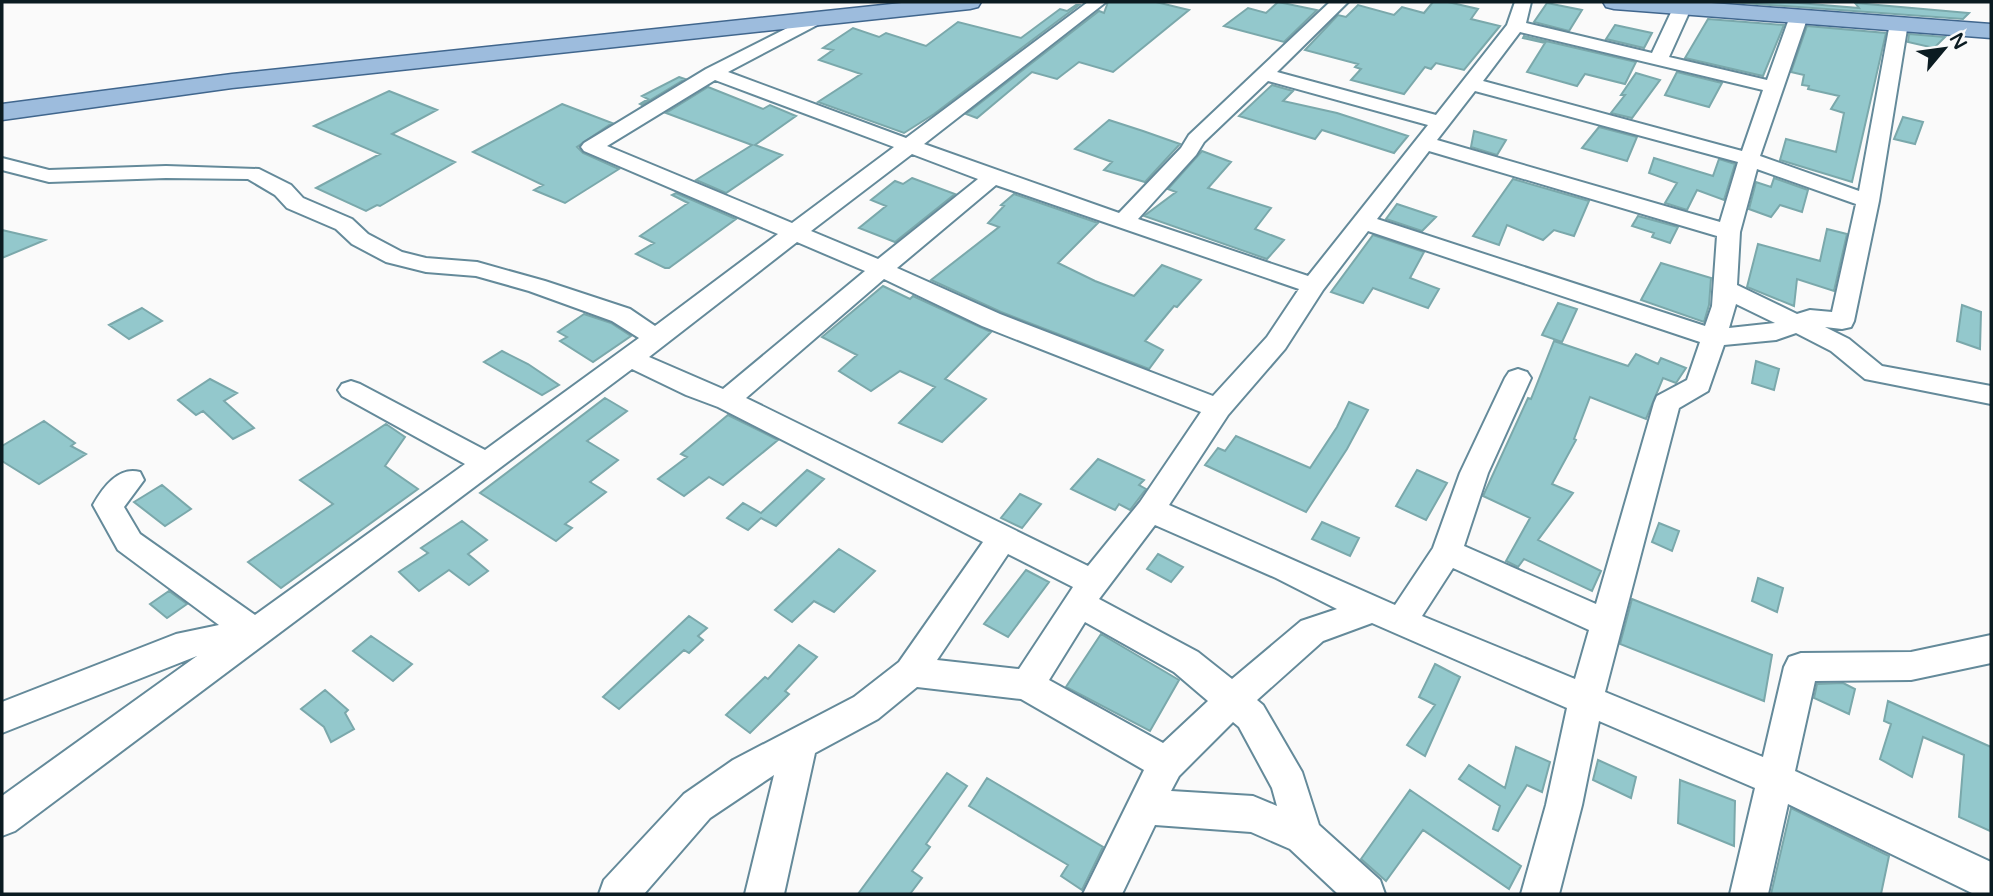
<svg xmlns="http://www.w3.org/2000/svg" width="1993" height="896" font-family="'Varela Round',sans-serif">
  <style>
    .building { fill: #93c8cc; stroke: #7aa8ab; stroke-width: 2 }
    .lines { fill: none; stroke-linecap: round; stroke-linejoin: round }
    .minor-casing { stroke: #648a9a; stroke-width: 4 }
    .major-casing { stroke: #40668d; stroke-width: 3 }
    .minor { fill: #fff; fill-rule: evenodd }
    .major { fill: #9dbcdd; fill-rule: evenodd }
  </style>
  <rect width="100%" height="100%" fill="#fafafa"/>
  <path class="building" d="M1108,2H1156L1189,10L1113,72L1079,62L1057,79L1032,72L977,118L966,114L1099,11L1104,13Z
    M1278,2L1317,10L1284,42L1224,26L1248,8L1266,13Z
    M1433,2H1448L1478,9L1471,19L1500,26L1464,70L1436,63L1431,69L1425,67L1404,94L1351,80L1361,69L1355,67L1358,64L1305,50L1338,15L1346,17L1358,5L1394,15L1402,7L1424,13Z
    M1730,2H1786L1859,8L1855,3L1969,13L1963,19Z
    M1547,3L1582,10L1569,31L1534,22Z
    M1076,5H1079L934,114L904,133L818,102L861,74L819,60L833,50L823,48L853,28L879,37L886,33L926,46L958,22L1021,38L1060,9L1067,11Z
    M1708,19L1784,25L1763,76L1685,58Z
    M1615,25L1652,33L1644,48L1606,39Z
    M1807,26L1886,33L1852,182L1780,160L1786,139L1836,152L1844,113L1831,109L1839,96L1808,89L1809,86L1802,85L1804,75L1791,72Z
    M1909,34L1945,37L1934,48L1908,42Z
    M1524,36L1636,62L1625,84L1585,74L1577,86L1527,72L1545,43L1523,38Z
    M1677,72L1722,83L1709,107L1665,95Z
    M1636,73L1660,80L1632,118L1611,113L1625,95H1621Z
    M679,77L685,79L642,105L640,104L648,99L642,96Z
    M1272,85L1293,91L1283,101L1337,113L1408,136L1394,153L1322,130L1315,139L1239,116Z
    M708,87L763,109L770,105L796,116L755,145L782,155L726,193L696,180L752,145L666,113Z
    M389,91L437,110L392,134L455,162L380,206L377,205L366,211L316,188L380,154L314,126Z
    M562,104L612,123L577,147L583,153L619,169L565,203L534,190L543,185L473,152Z
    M1903,117L1923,122L1915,144L1894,139Z
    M1109,120L1143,131L1180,144L1145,182L1104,170L1112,162L1075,149Z
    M1599,127L1637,137L1627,161L1582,148Z
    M1474,131L1506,140L1497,155L1471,147Z
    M1202,151L1231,162L1208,188L1271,208L1255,229L1284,240L1267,259L1144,216L1176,192L1168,189Z
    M1654,158L1713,176L1719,159L1735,164L1724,200L1697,190L1687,210L1665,203L1677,183L1649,173Z
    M912,178L955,194L895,242L859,228L886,206L871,200L895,181L903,184Z
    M1774,178L1808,190L1802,212L1780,205L1771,217L1749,209L1756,182L1771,187Z
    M1513,179L1589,201L1574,236L1554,230L1543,240L1507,225L1499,245L1473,236Z
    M676,193L736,219L669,268H665L636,254L654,243L640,236L688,203L672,195Z
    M1014,194L1098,223L1058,263L1095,281L1134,296L1162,265L1201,280L1177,307L1174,306L1145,341L1163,350L1149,369L1001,312L931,280L999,227L988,223L1004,206L1001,205Z
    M1397,204L1436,217L1422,231L1386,219Z
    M1638,216L1678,227L1670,243L1652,237L1654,233L1632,226Z
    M1827,229L1847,234L1834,291L1797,279L1794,306L1747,287L1758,244L1820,261Z
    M2,230L45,240L2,258Z
    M1373,235L1424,252L1410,278L1439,289L1428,308L1373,288L1363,303L1331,292Z
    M1661,263L1711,278L1709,305L1704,322L1641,300Z
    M883,286L910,299L913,296L991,332L945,379L986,399L942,442L899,423L935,387L900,371L871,391L839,371L857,355L822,337Z
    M1558,303L1577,309L1562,342L1542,335Z
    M1962,305L1981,312L1980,349L1957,341Z
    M142,308L162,321L129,339L109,325Z
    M584,314L611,323L631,336L593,362L560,341L567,337L558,332Z
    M1554,341L1628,366L1636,354L1658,364L1661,358L1686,368L1676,383L1663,378L1646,419L1590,397L1574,439L1576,440L1552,484L1573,493L1538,540L1601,571L1592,591L1524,559L1518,567L1506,561L1530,518L1483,496L1528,398L1531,399Z
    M502,351L528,364L559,385L542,395L484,362Z
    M1756,361L1779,369L1774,390L1752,383Z
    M210,379L237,393L224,401L254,428L233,439L203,411L196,415L178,400Z
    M605,398L627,411L587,441L618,460L590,482L606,492L565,524L572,528L556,541L480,493Z
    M1349,402L1368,410L1347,449L1306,512L1205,465L1218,448L1225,451L1236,436L1310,468L1337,427Z
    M728,415L778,440L723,485L709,477L684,496L658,479L687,457L681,454Z
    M44,421L75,443L71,446L86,454L39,484L2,461V446Z
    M386,424L405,437L385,466L418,489L281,588L248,562L333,504L300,480Z
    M1098,459L1144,480L1139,485L1146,489L1130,510L1119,504L1115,510L1071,489Z
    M807,470L824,479L776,526L761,518L748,530L727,518L743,503L761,513Z
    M1417,470L1447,483L1426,520L1396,506Z
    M162,485L191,509L165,526L134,502Z
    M1020,494L1041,504L1022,528L1001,518Z
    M462,521L487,540L468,554L488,571L469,585L449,570L419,591L399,572L428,553L421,548Z
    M1322,522L1359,538L1350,556L1312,539Z
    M1659,523L1679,531L1672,551L1652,542Z
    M839,549L875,571L834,612L814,601L792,622L775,610Z
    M1158,554L1183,567L1171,582L1147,569Z
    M1026,570L1049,582L1008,637L984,624Z
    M1758,578L1783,588L1777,612L1752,601Z
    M169,591L187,604L167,618L150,604Z
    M1632,599L1772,655L1764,701L1620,644Z
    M689,616L707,628L698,636L703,640L689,653L684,650L619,709L603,697Z
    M1101,634L1179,680L1150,731L1066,687Z
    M371,636L412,664L393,681L353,651Z
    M799,645L817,657L785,691L789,694L750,733L726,715L765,677L768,679Z
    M1435,664L1460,677L1425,756L1407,745L1435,705L1419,697Z
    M1843,683L1855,689L1849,714L1814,698L1817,684Z
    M325,690L348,710L345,713L354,729L331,742L324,727L301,709Z
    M1888,701L1991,747L1990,831L1959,817L1964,755L1923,737L1912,777L1880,759L1891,724L1884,721Z
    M1516,747L1550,762L1542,792L1527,785L1498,831L1493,829L1500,806L1459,779L1469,765L1505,788Z
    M1598,760L1636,777L1631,798L1593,780Z
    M947,773L967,786L926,844L930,847L912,871L922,878L910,894H858Z
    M987,778L1103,847L1082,890L1061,876L1068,865L969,806Z
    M1680,780L1735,801L1734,846L1678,823Z
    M1410,790L1521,866L1509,889L1423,830L1386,881L1361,859Z
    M1791,808L1889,856L1881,894H1771Z"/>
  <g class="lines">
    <g class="minor-casing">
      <path id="minor" d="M1088,2H1106L924,144L1119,213L1181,148L1189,135L1330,2H1348L1277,72L1436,115L1507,25L1515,2H1531L1526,23L1652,53L1674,6L1677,2H1687L1692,6L1669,57L1767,80L1790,16L1793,12H1805L1808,16L1760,156L1859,191L1890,23L1893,19H1905L1908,23L1879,201L1854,321L1851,327L1842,329L1825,327L1849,339L1882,366L1991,386V404L1865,379L1831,351L1796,333L1776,340L1724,345L1708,391L1679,408L1605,692L1763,757L1784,667L1789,657L1801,653L1911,652L1991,635V663L1911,680L1815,681L1795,771L1991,862V894H1974L1788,804L1768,894H1730L1755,788L1599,721L1582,805L1559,894H1521L1546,805L1567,708L1372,623L1323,641L1257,700L1263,705L1302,772L1319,825L1380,880L1385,894H1338L1290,849L1251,832L1155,825L1122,894H1083L1144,770L1021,699L917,687L878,719L815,753L784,894H745L774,775L710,818L644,894H599L604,880L684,794L733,760L854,697L899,662L983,542L718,407L686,395L632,369L15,831L2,836V796L197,656L2,733V702L176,634L219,625L118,550L93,505C103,487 119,466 140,472L144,480L124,507L140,534L255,615L465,464L342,396L338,390L342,384L351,381L360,384L485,450L639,338L612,321L529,291L476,276L426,272L386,262L352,244L336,229L287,208L275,195L248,179L166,178L49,182L2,170V158L49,170L166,166L259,169L291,185L303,198L352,219L368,234L402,252L426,258L477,262L545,281L630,309L655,326L778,234L584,151L581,147L584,143L706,69L815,14L824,19L821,23L728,72L906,138ZM1520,32L1763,90L1742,151L1483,81ZM715,80L894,147L792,223L607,146ZM1268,81L1428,125L1308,276L1138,219L1196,155L1204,142ZM1475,91L1738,162L1720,222L1437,140ZM1429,151L1717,236L1712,306L1705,326L1377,219ZM912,154L978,179L878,259L811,231ZM1757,169L1856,204L1832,312L1810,310L1797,314L1737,285L1740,232ZM996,185L1299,289L1267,337L1213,396L1000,314L897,268ZM1368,231L1700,342L1687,380L1657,396L1654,403L1596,604L1464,546L1488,473L1531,378L1527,372L1518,369L1509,372L1505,378L1460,473L1433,548L1395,605L1169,505L1228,415L1285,349L1323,290ZM797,242L865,271L723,389L649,357ZM884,279L982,326L1201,412L1140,502L1088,566L746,398ZM1736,304L1775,323L1729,328ZM1155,525L1276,578L1337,609L1301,621L1232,679L1198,652L1099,599ZM1008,554L1073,587L1019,669L937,660ZM1453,568L1589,630L1575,679L1422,616ZM1085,622L1174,672L1208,701L1163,743L1049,680ZM1233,722L1239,727L1272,788L1277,806L1253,796L1171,791L1179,776Z"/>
    </g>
    <g class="major-casing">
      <path id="major" d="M911,2H981L978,7L970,9L232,88L2,120V104L232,74Z
        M1603,2H1698L1991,24V38L1614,9L1606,7Z"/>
    </g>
    <use href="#minor" class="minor"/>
    <use href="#major" class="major"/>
  </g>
  <rect width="1993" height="896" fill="none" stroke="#0b1b21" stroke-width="7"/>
  <g transform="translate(1944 49) rotate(61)" stroke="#fafafa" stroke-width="5" paint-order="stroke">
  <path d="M0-5L12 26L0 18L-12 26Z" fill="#0b1b21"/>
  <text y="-10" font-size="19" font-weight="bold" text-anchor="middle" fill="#0b1b21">N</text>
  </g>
</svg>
